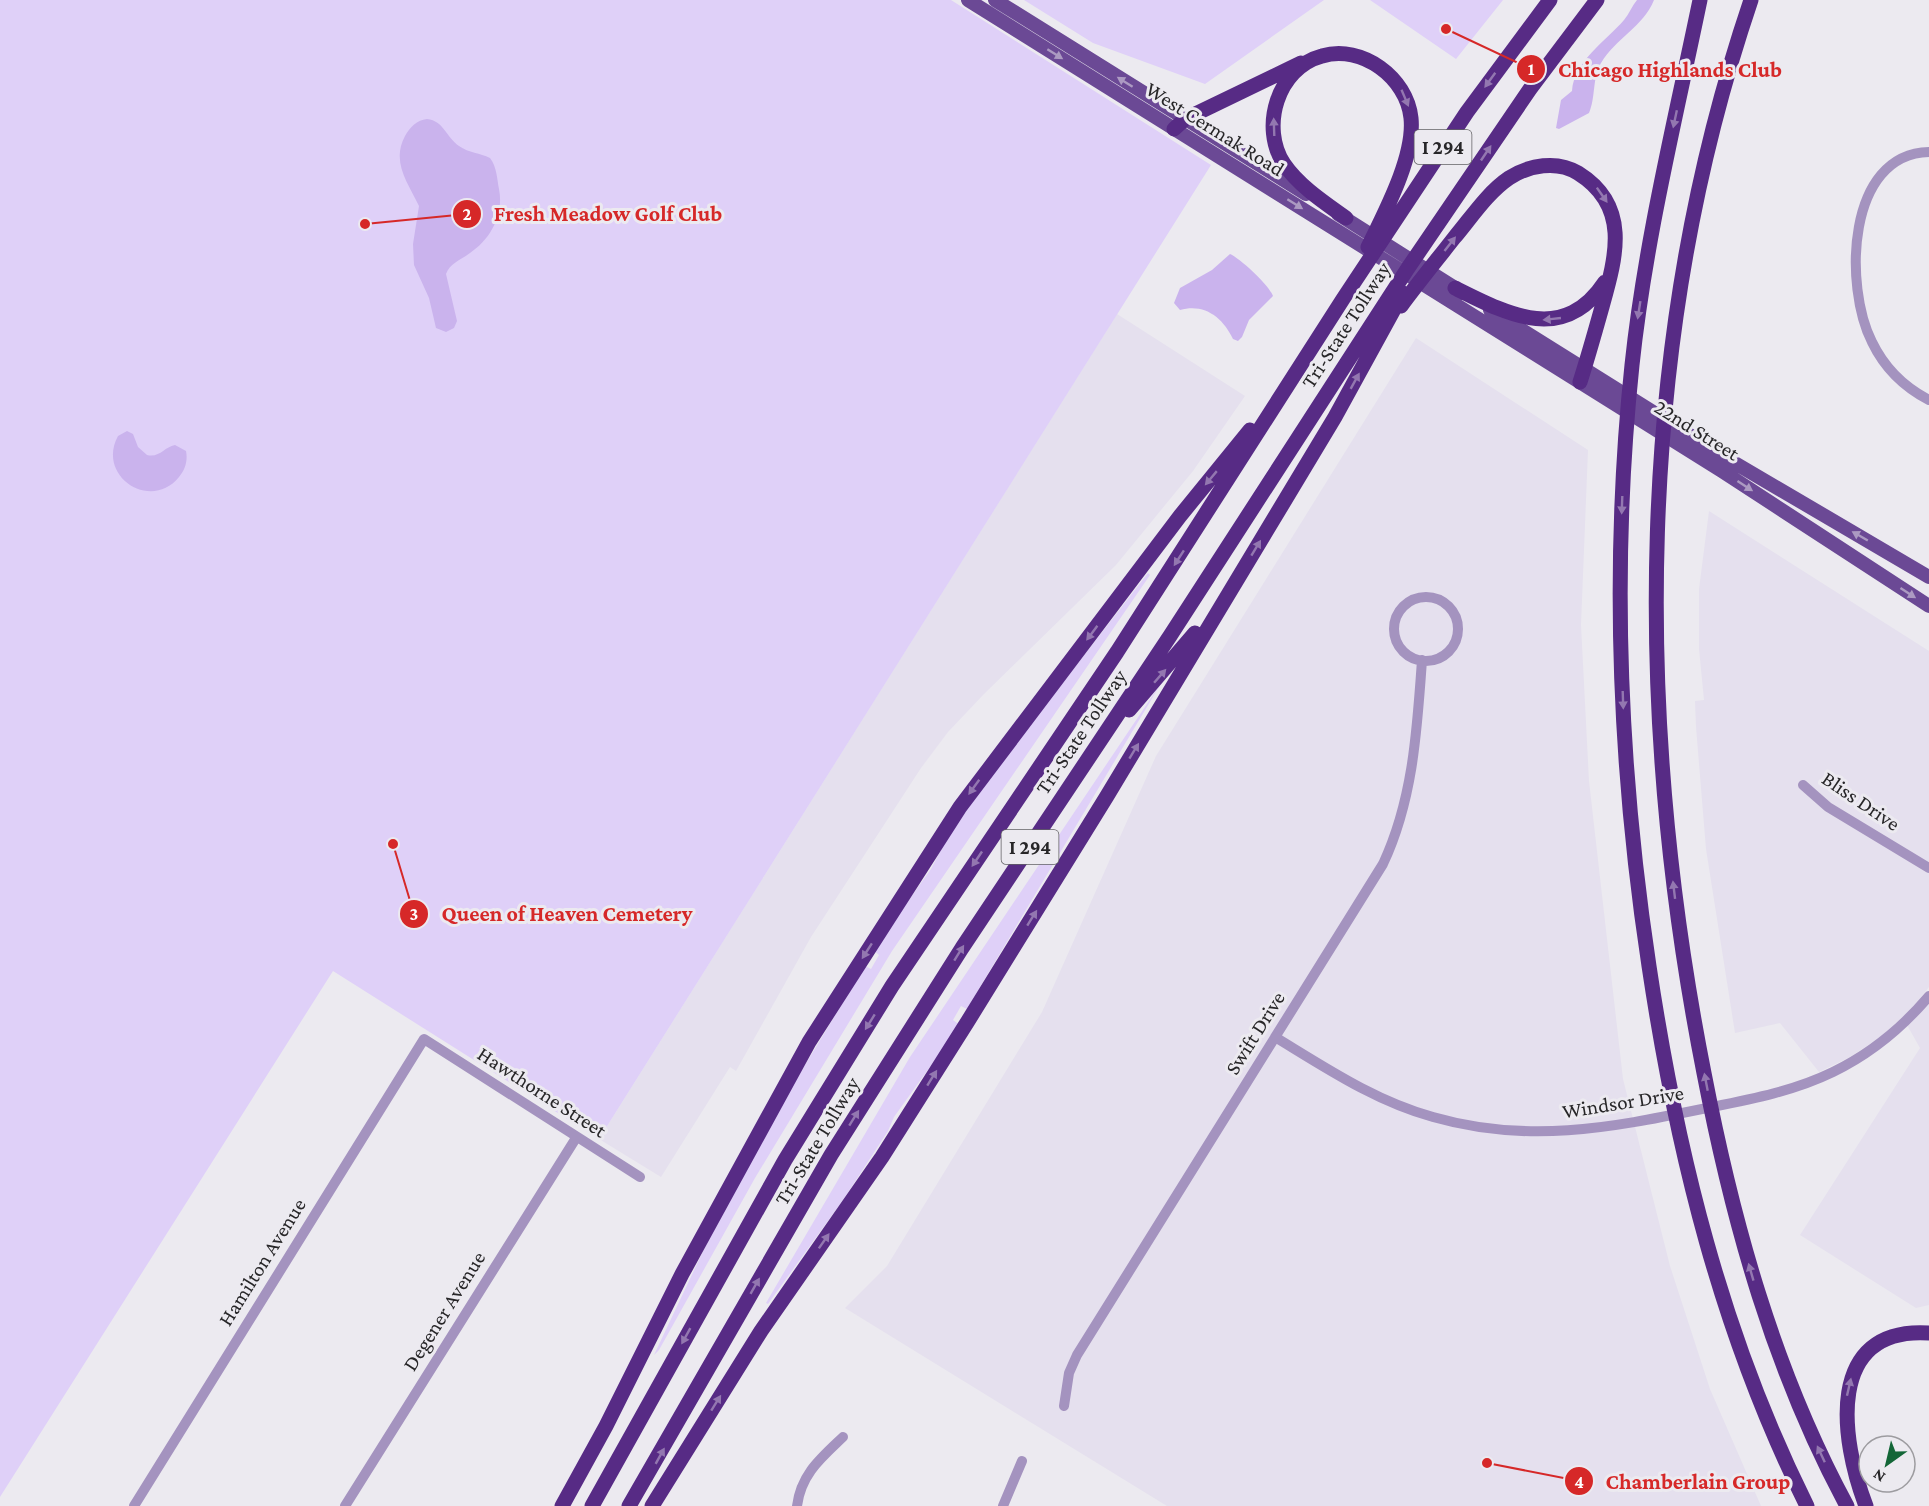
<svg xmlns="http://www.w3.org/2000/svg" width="1929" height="1506" font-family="'Crimson Pro',serif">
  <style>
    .built { fill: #e5e0ee }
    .green { fill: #dfd0f8 }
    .water { fill: #cab3ed }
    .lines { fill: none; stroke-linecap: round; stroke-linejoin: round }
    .minor { stroke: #a493bf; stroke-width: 10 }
    .major { stroke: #6b4995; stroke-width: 14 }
    .highway { stroke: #572b85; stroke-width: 15 }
    .oneway { fill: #ac9ac2 }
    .oneway2 { fill: #9377b0 }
    .labels { text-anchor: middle; stroke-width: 6; stroke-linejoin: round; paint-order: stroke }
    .shield { fill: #eceaf0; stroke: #626164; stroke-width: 1.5 }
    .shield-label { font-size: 20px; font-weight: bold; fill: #272628 }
    .street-label { font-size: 21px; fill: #272628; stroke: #eceaf0 }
    .leader { fill: none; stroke: #d62828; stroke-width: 2 }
    .callout-dot { fill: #d62828; stroke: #eceaf0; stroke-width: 2 }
    .mark-label { font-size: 18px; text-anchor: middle; font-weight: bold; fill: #fff }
    .callout-label { font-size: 22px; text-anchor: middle; font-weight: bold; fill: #d62828; stroke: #eceaf0; stroke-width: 6; stroke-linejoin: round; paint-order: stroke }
  </style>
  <rect width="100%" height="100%" fill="#eceaf0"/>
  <path class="built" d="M1117,314L1245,396L1193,471L1116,565L984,694L948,732L921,768L811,937L736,1071L730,1067L661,1177L599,1139Z
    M1416,338L1588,450L1581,625L1589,781L1623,1079L1670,1266L1710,1389L1761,1506H1167L845,1308L887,1266L1042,1012L1156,756Z
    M1709,511L1929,651V987L1910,1011L1879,1038L1850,1057L1819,1072L1780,1023L1735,1033L1706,849L1696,727L1695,701L1704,700L1699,649V589Z
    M1929,1001V1305L1916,1308L1800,1235L1920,1048L1907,1025Z"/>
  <path class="green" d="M0,0H951L1211,165L599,1139L333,971L0,1497Z
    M1024,0H1324L1205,84L1093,43Z
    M1370,0H1503L1456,59Z
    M1148,573L1150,575L892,951L755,1178L659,1350L654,1355L714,1228L782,1103L865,966L871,969L879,955L873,950L931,869L944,844L988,779Z
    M1163,680L974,997L967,1009L961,1006L953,1020L960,1025L894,1117L888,1131L843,1200L768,1304L766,1303L910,1057Z"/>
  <path class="water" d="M1637,0H1654C1643,27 1616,38 1601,63C1592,78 1596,97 1589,113L1559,129L1556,128L1561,100L1572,91C1574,61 1606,41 1624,20C1629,14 1632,6 1637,0Z
    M427,119C444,121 446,137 459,146C469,153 480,153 490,158C497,167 497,179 499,189C504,214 491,239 470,253C461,260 450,263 446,274L457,321L454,328L446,332L436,328L429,298L414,265L413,244L419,206C408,183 391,162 405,136C410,127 417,120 427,119Z
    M1230,254C1241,259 1269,285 1273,296L1249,320L1242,337L1238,341L1233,339C1223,318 1205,303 1180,310L1174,303L1180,288L1212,270Z
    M127,431L133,434L138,447L147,455C160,458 164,447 175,445L186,451C188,461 185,470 179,477C151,512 96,476 118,436Z"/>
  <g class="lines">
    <path class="minor" d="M1929,152C1846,154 1844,287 1872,342C1884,367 1904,387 1929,400
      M1394 629a32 32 0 1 1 64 0a32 32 0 1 1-64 0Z
      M1803,785L1828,807L1929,868
      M1275,1037C1326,1068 1375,1101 1433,1117C1527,1144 1609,1128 1702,1109C1747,1100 1792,1092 1833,1072C1870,1054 1902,1028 1929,996
      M1064,1406L1069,1373L1077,1355L1383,864C1413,800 1417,731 1422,660
      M134,1506L424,1039L640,1177
      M345,1506L576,1138
      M797,1506C801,1474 821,1458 843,1437
      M1003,1506L1022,1461"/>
    <path class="major" d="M968,0L1722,471L1929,606
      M995,0L1306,194
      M1338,214L1463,293
      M1490,310L1728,459L1929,577"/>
    <path class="highway" d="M1700,0C1675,121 1645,242 1632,365C1611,565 1619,768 1649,966C1677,1153 1722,1336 1807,1506
      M1751,0C1634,345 1634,718 1704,1073C1733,1223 1774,1371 1847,1506
      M1174,129L1185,119L1301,63
      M1346,218C1325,203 1299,186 1284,164C1260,128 1277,68 1322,56C1362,44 1407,78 1411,118C1415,156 1385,212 1368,247
      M1455,288C1509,315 1564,344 1605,282
      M1401,306C1418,283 1436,261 1454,238C1471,218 1487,193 1509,178C1529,165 1557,160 1578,173C1631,206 1616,257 1602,307C1595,332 1588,357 1580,382
      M1129,710L1195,633
      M562,1506L606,1426L682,1274L809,1042L960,807L1180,516L1250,430
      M592,1506L785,1160L892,986L1117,652L1343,299L1467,112L1550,0
      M629,1506L831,1155L962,948L1170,636L1408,268L1530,89L1597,0
      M652,1506L761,1331L882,1157L968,1021L1107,796L1335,417L1403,293
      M1866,1506C1841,1441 1824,1326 1929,1333"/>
  </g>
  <defs><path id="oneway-solid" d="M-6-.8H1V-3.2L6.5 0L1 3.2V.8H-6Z" transform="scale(1.5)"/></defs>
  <g class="oneway">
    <use href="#oneway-solid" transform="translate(1055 54) rotate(32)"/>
    <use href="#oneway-solid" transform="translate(1125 82) rotate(-148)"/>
    <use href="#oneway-solid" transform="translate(1295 204) rotate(32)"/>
    <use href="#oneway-solid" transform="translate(1745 486) rotate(33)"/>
    <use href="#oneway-solid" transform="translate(1860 536) rotate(-150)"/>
    <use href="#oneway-solid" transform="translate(1908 593) rotate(33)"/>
  </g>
  <g class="oneway2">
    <use href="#oneway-solid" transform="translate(1490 80) rotate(126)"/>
    <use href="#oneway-solid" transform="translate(1405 98) rotate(67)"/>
    <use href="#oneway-solid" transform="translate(1675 119) rotate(102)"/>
    <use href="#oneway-solid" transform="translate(1274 127) rotate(-92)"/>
    <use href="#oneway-solid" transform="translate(1486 153) rotate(-56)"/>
    <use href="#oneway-solid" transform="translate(1602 195) rotate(55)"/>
    <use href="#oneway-solid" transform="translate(1450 244) rotate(-52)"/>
    <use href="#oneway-solid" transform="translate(1639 310) rotate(99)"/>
    <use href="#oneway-solid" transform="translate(1552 319) rotate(174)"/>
    <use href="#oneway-solid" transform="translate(1355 381) rotate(-61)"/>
    <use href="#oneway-solid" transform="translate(1211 478) rotate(130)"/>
    <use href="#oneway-solid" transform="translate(1622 505) rotate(92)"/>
    <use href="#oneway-solid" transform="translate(1256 548) rotate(-59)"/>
    <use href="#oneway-solid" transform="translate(1179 558) rotate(123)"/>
    <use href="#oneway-solid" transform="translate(1092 633) rotate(127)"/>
    <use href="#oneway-solid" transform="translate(1160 676) rotate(-49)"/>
    <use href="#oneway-solid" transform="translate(1623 700) rotate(88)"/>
    <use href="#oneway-solid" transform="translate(1134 751) rotate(-59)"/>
    <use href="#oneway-solid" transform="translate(974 787) rotate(126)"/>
    <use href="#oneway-solid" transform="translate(977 859) rotate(124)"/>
    <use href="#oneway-solid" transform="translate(1674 890) rotate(-97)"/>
    <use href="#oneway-solid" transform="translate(1032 918) rotate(-58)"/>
    <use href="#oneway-solid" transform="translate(867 951) rotate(123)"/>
    <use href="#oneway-solid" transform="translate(959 953) rotate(-58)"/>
    <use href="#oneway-solid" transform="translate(870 1022) rotate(122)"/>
    <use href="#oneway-solid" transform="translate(932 1078) rotate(-58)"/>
    <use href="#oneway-solid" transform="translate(1706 1082) rotate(-101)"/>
    <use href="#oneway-solid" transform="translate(854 1118) rotate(-58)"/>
    <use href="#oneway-solid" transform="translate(824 1241) rotate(-55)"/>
    <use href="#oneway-solid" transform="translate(1751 1272) rotate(-106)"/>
    <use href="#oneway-solid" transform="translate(755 1286) rotate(-60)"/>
    <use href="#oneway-solid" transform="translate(686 1336) rotate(119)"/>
    <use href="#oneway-solid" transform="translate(1849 1387) rotate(-77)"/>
    <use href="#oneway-solid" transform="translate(716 1403) rotate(-58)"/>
    <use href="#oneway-solid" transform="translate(1821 1454) rotate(-115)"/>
    <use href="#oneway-solid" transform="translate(660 1456) rotate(-61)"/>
  </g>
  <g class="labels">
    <g class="shield">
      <rect x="1414.5" y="130" width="57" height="34" rx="4.5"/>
      <rect x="1001.5" y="830" width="57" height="34" rx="4.5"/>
    </g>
    <g class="shield-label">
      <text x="1443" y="154">I 294</text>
      <text x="1030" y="854">I 294</text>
    </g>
    <g class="street-label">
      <text transform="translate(1215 129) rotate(32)" y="7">West Cermak Road</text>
      <text transform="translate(1346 325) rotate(-57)" y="7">Tri-State Tollway</text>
      <text transform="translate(1697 430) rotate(32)" y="7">22nd Street</text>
      <text transform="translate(1081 732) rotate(-56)" y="7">Tri-State Tollway</text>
      <text transform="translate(1861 801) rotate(34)" y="7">Bliss Drive</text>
      <text transform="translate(1255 1033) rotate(-58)" y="7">Swift Drive</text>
      <text transform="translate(542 1092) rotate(33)" y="7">Hawthorne Street</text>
      <text transform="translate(1623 1102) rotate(-9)" y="7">Windsor Drive</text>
      <text transform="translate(817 1141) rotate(-59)" y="7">Tri-State Tollway</text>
      <text transform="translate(262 1262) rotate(-58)" y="7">Hamilton Avenue</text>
      <text transform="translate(444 1311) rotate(-58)" y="7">Degener Avenue</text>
    </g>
  </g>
  <path class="leader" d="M1446 29L1531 69M365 224L467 214M393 844L414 914M1487 1463L1579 1481"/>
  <g class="callout-dot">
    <circle cx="1446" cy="29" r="6"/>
    <circle cx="365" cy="224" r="6"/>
    <circle cx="393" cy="844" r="6"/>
    <circle cx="1487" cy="1463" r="6"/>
    <circle cx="1531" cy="69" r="15"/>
    <circle cx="467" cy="214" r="15"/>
    <circle cx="414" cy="914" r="15"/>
    <circle cx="1579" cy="1481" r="15"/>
  </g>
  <g class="mark-label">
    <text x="1531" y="75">1</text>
    <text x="467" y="220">2</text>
    <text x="414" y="920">3</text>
    <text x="1579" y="1488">4</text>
  </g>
  <g class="callout-label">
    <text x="1670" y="77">Chicago Highlands Club</text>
    <text x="608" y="221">Fresh Meadow Golf Club</text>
    <text x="567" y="921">Queen of Heaven Cemetery</text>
    <text x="1698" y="1489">Chamberlain Group</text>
  </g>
  <g transform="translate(1887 1464) rotate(214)"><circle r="28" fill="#eceaf0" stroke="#9d9ca0" stroke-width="1.5"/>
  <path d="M0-4.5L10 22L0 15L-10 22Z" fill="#136637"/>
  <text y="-9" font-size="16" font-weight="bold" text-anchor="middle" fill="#272628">N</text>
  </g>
</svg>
